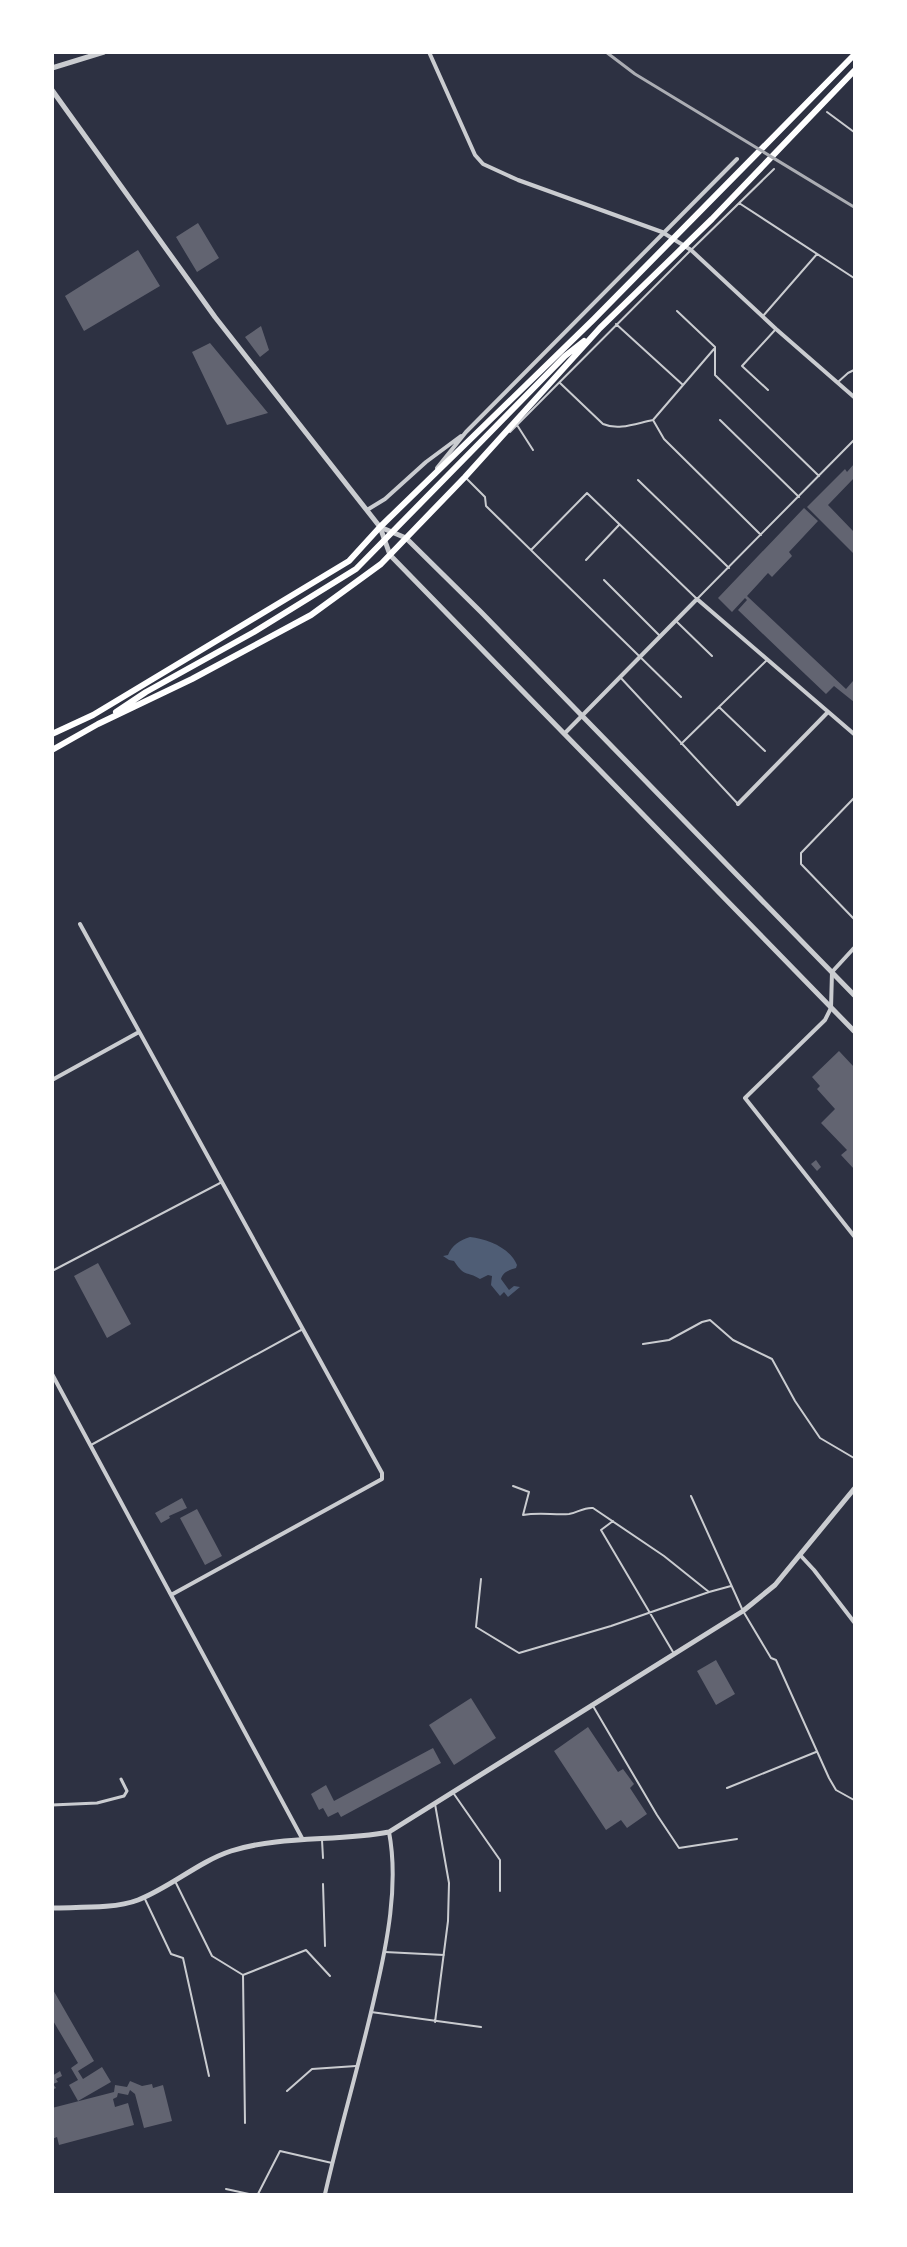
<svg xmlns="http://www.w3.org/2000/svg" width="907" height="2247" font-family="'Archivo Narrow',sans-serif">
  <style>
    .water { fill: #4f5d75 }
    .building { fill: #626471 }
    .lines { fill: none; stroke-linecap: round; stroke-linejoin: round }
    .service { stroke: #caccd0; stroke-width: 2 }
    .pedestrian { stroke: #caccd0; stroke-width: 3 }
    .minor { stroke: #caccd0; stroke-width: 4 }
    .tertiary { stroke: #caccd0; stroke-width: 5 }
    .secondary { stroke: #fff; stroke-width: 6 }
    .rail { stroke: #abadb3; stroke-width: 3 }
  </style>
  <rect width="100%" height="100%" fill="#2d3142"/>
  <path class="water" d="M470,1237C488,1239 510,1248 517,1265L516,1268C509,1270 503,1272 501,1279L509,1290L514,1286L520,1287L508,1297L504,1292L500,1296L491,1285L492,1276L488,1275L480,1279C466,1270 466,1279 454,1261L449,1260L443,1256L448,1255C452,1245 460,1240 470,1237Z"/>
  <path class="building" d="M198,223L219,258L197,272L176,237Z
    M138,250L160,286L84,331L65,296Z
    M261,326L269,350L260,357L245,337Z
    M210,343L268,413L227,425L192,352Z
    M854,464V478L828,505L854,532V554L807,507L845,469L847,472Z
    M804,508L818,521L789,552L792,556L772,577L768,573L747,596L846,689L853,681L854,683V702L834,686L826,694L786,656L738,610L747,600L745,598L732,612L718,598Z
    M839,1051L854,1067V1169L841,1155L847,1150L821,1123L835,1109L817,1089L820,1086L812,1077Z
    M816,1160L821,1167L817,1171L811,1164Z
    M98,1263L131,1324L107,1338L74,1276Z
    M182,1498L187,1508L169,1516L170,1518L161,1523L155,1513Z
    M197,1509L222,1556L205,1565L180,1518Z
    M716,1660L735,1694L716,1705L697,1671Z
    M471,1698L496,1738L454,1765L429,1725Z
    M588,1727L618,1772L623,1769L634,1784L630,1788L647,1814L627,1828L621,1820L606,1830L554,1751Z
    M433,1748L441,1763L341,1817L338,1812L328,1817L323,1808L319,1810L311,1794L326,1785L334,1801Z
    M52,1988L94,2061L78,2071L83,2079L102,2067L111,2082L78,2101L69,2085L78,2080L71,2068L78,2063L52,2019Z
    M60,2071L62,2076L56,2079L58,2082L53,2084L56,2088L52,2090V2076Z
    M130,2081L142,2086L152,2084L153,2088L163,2085L172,2121L144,2128L135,2094L130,2090L128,2095L118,2093L117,2097L113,2099L115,2107L128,2103L134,2125L59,2145L57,2137L52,2139V2108L114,2092L115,2085L127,2087Z"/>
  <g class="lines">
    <path class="service" d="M827,112L854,132
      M739,203L854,278
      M677,311L715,347V375L819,476
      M763,316L817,254
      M616,324L683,385
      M838,382L848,373L854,370
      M560,383L603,424C619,431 637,423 653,420
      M768,390L742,366L775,330
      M653,420L664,439L761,535
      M653,420L714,349
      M720,420L799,497
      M517,425L533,450
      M510,432L691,250L774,169
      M466,478L485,497L486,506L681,697
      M638,480L729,568
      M531,550L587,493L697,599L854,440
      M586,560L619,525
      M604,580L659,635
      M676,621L712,656
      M620,677L738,804
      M719,707L765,751
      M681,744L767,660
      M854,798L801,853V864L854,919
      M52,1271L222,1182
      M643,1344L669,1340L702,1322L710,1320L733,1340L772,1359L795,1401L820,1438L854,1458
      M91,1445L303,1329
      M513,1486L529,1492L523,1515C539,1512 553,1515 569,1514C578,1513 583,1507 593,1508L664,1556L709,1592
      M691,1496L743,1611L771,1658L776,1660L829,1778L836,1790L854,1800
      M613,1521L601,1530L673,1652
      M481,1579L476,1627L519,1653L611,1626L709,1592L731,1586
      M593,1706L657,1815L679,1848L737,1839
      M727,1788L816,1752
      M454,1794L500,1860V1891
      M322,1840L323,1858
      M175,1881L212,1956L243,1975L245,2123
      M323,1884L325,1946
      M144,1897L171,1954L183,1958L209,2076
      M385,1952L444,1955
      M243,1975L306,1950L330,1976
      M371,2012L481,2027
      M435,2022L448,1921L449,1883L435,1804
      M287,2091L312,2069L356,2066
      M226,2189L249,2194
      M258,2194L280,2151L332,2163"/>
    <path class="pedestrian" d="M52,1805L97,1803L124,1796L127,1791L121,1779"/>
    <path class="minor" d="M429,52L475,155L483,164L518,180L662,232L691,250L776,329L854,397
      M437,468L466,432L737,159
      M367,510L385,499L426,462L461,436
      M565,733L697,599L854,734
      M738,804L828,712
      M80,924L382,1473V1479L171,1595
      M854,948L832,972L831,1008L825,1020L745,1098L854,1236
      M52,1080L139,1032
      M52,1374L303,1840
      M801,1556L814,1570L854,1622
      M325,2194C340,2128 360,2062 375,1995C387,1944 399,1884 389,1832"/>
    <path class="tertiary" d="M52,68L104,52
      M52,90L215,317L380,527L390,555L854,1031
      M380,527L406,538L481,612L854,995
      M52,1908C78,1907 115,1909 138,1900C171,1887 198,1862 231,1851C282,1835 337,1842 389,1832L743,1611L775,1585L854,1489"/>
    <path class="secondary" d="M116,712L146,692L254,632L356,569L565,356L584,341
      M52,734L93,715L349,561L380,527L593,320L854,55
      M52,750L98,724L192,679L311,615L381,564L465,477L600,328L712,219L854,71"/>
    <path class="rail" d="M606,52L635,74L854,207"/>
  </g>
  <rect width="907" height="2247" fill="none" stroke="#ffffff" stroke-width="108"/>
</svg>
